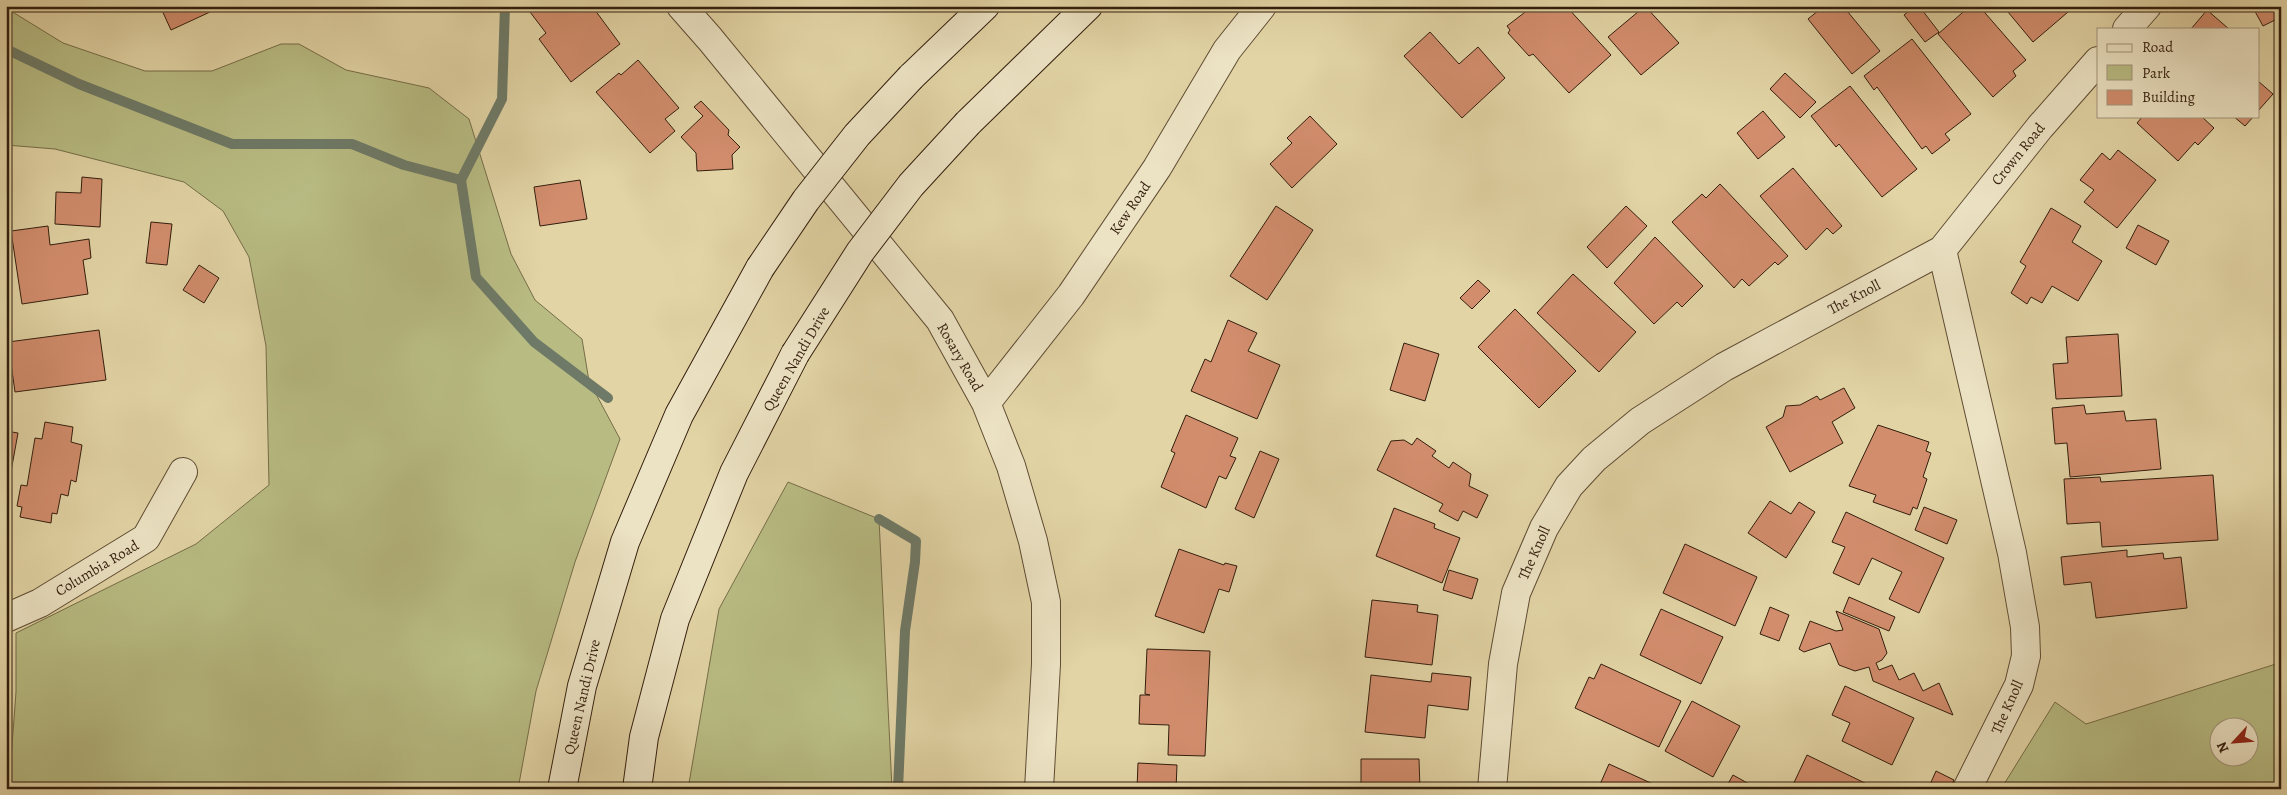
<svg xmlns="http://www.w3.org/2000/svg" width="2287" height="795" font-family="Alegreya,serif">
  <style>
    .green { fill: #b8bc83; stroke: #766d48; fill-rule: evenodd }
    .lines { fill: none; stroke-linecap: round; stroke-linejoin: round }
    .stream { stroke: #6e7a67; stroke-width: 10 }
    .building { fill: #d28d6d; stroke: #331e0d }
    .street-casing { stroke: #5f4c33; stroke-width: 30 }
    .secondary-casing { stroke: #331e0d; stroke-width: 30 }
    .street { stroke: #ece3c4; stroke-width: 28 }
    .secondary { stroke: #ece3c4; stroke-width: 28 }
    .secondary-bridge-casing { stroke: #331e0d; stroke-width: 30; stroke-linecap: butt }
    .secondary-bridge { stroke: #ece3c4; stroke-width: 28 }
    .labels { text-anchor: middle; stroke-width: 4.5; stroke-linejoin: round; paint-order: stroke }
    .street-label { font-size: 15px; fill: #331e0d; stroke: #ece3c4 }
  </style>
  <rect width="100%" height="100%" fill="#e2d4a5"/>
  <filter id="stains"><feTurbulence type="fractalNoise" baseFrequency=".004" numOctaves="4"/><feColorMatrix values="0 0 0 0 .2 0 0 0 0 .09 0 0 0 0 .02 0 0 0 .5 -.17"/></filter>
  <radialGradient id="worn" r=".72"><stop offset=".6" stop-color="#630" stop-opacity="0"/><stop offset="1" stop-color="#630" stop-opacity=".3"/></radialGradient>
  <path class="green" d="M6,8L63,43L145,71H212L281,44H299L346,70L429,88L469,119L511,254L535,300L582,339L589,381L620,439L575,562L536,691L518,789H6V781L10,773L16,692V633L196,544L269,485L266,346L249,257L223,211L184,182L55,149L6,145Z
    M788,482L879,519L892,789H688L719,609Z
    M2281,626V789H2001L2055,702L2086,724L2276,664ZM2220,728H2250V758H2220Z"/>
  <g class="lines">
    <path class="stream" d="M505,6L502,99L461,180L476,277L534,342L608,398
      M6,49L79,84L232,144H352L404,165L461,180
      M879,519L916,541L915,562L905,631L898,789"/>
  </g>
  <path class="building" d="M160,6H208L210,12L171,30Z
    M338,6H382L339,11Z
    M539,6H592L620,44L571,82L539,39L546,33L530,12Z
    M1533,6H1566L1611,55L1569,93L1533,54L1529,56L1508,33L1510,30L1507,26Z
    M1645,6L1679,43L1641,75L1608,37Z
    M1824,6H1843L1880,51L1852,74L1808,19Z
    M1915,6H1919L1939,32L1925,42L1904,15Z
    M1970,6H1979L2026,60L2013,71L2016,76L1993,97L1938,34Z
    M2003,6H2075L2033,42Z
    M2252,6H2281V17L2263,26Z
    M2207,10L2229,29H2191Z
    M1430,32L1459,64L1478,47L1505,78L1462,118L1404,56Z
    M1912,39L1971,114L1945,134L1950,140L1932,154L1926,146L1922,149L1877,87L1874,90L1864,76Z
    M638,60L679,108L665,119L675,131L650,153L596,92L619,73L621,75Z
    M1785,73L1816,102L1800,118L1770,89Z
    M2258,81L2273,94L2258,111Z
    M1850,86L1917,169L1882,197L1839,144L1836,147L1811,116Z
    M701,101L729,130L728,135L740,147L732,155L733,169L697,171L696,153L681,137L703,116L694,107Z
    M1763,111L1785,137L1758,159L1737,133Z
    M1310,116L1337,144L1292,188L1270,164L1292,143L1287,138Z
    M2143,116H2201L2214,128L2198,145L2195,142L2178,161L2137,123Z
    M2233,116H2254L2245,126Z
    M2118,150L2156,180L2117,228L2084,202L2094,190L2080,180L2102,153L2110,160Z
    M1793,168L1842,226L1833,234L1827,228L1806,250L1760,196Z
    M82,177L102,179L100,227L55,224L56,192L81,193Z
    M580,180L587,219L540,226L534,187Z
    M1720,184L1788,256L1778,265L1775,262L1749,286L1742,279L1734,288L1672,222L1702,194L1706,198Z
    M1276,206L1313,230L1267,300L1230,276Z
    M1626,206L1647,226L1607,268L1587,247Z
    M2051,208L2081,226L2072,242L2102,261L2078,301L2052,286L2042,303L2031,297L2027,304L2011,293L2026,266L2020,262Z
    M151,222L172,224L167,265L146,263Z
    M2138,225L2169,241L2156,265L2126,248Z
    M48,226L50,245L89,239L91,258L83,260L88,294L22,304L11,231Z
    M1655,237L1703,286L1682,307L1677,302L1654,324L1614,283Z
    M199,265L219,278L204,303L183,290Z
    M1573,274L1636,332L1599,372L1537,313Z
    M1478,280L1490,291L1472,309L1460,298Z
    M1515,309L1576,371L1539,408L1478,347Z
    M1228,320L1257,333L1248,351L1280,365L1257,419L1191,391L1205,359L1211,362Z
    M99,330L106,380L15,392L8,342Z
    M2118,334L2122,396L2056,399L2053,364L2068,363L2066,337Z
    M1404,343L1439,354L1425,401L1390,390Z
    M1844,388L1855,408L1832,422L1843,443L1790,472L1766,427L1783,417L1786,406L1800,405L1817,396L1820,400Z
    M2084,405L2086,414L2124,411L2126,421L2156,419L2161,469L2070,477L2067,443L2055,444L2052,408Z
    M1186,415L1238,438L1230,456L1236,458L1226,479L1219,476L1206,508L1161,487L1175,453L1171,451Z
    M45,422L73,427L71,442L82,445L76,482L71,480L68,496L61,494L57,514L52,513L51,523L20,517L22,507L17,506L21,485L27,486L35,438L42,439Z
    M1878,425L1929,442L1926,451L1931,453L1923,477L1927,479L1917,509L1913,507L1910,515L1873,502L1876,495L1849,486Z
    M6,431L18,433L10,477H6Z
    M1417,438L1436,451L1432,456L1449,468L1453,462L1471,474L1469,486L1488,495L1477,518L1463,511L1458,521L1439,511L1443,504L1377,470L1391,441L1404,440L1412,445Z
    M1260,451L1279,459L1254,518L1235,509Z
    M2213,475L2218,540L2102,547L2100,522L2067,524L2064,479L2100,477L2101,482Z
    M1770,501L1791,514L1799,502L1815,512L1786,558L1748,533Z
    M1924,507L1957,520L1947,544L1915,530Z
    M1394,508L1435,524L1434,528L1460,538L1442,583L1376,556Z
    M1846,512L1944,558L1919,613L1889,599L1902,572L1872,558L1859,585L1833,573L1845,547L1832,542Z
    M1685,544L1757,577L1735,626L1663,593Z
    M1179,549L1224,565L1225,563L1237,566L1229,592L1219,589L1204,633L1155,616Z
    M2127,550V557L2163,553L2164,559L2181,557L2187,608L2096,618L2091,582L2064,585L2061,557Z
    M1449,570L1478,579L1472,599L1443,590Z
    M1849,597L1895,617L1889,631L1843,612Z
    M1372,600L1418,605L1417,612L1438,615L1432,665L1365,657Z
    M1770,607L1789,615L1779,641L1760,634Z
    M1661,609L1723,637L1701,684L1640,655Z
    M1836,611L1879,629L1887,653L1882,660L1876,663L1879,670L1892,665L1899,680L1914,673L1923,691L1939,683L1953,715L1873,681L1869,667L1855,671L1839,665L1830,643L1804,652L1799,649L1810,621L1836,631L1843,630Z
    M1147,649L1210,651L1205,756L1168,755L1169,725L1139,724L1140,695H1150L1145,694Z
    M1601,664L1681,701L1659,747L1575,708L1589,677L1594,679Z
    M1432,673L1471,677L1468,710L1428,705L1425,738L1365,732L1371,675L1431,682Z
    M1845,686L1914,718L1892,765L1842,741L1850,723L1832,715Z
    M1692,701L1740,726L1713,777L1665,751Z
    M1807,755L1869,785L1867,789H1791Z
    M1361,759H1419L1420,789H1361Z
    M1138,763L1177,765L1176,789H1137Z
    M1609,764L1664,789H1598Z
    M1936,771L1954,780L1950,789H1928Z
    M1733,775L1758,789H1725Z"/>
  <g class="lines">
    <g class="street-casing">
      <path id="street" d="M681,6L710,39L940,320L986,403L1011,466L1033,541L1046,602V664L1039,789
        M2127,29L2147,6
        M1942,250L2012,553L2025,627L2026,656L2019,685L1967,789
        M986,403L1071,295L1157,168L1227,50L1262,6
        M6,618L40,603L146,538L183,472
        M1492,789L1503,664L1516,593L1544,528L1569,486L1594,459L1640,421L1724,367L1942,250L2040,127L2098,61"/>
    </g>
    <g class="secondary-casing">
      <path id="secondary" d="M911,77L985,6
        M968,123L1088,6
        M562,789L582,686L625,542L679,415L760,268
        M637,789L644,737L675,619L734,473L795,354"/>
    </g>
    <use href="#street" class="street"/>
    <use href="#secondary" class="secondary"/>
    <g class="secondary-bridge-casing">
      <path id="secondary-bridge" d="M760,268L806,200L857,135L911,77
        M795,354L860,252L911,185L968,123"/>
    </g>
    <use href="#secondary-bridge" class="secondary-bridge"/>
  </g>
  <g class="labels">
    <g class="street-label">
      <text transform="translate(2018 154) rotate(-51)" y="5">Crown Road</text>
      <text transform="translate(1130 208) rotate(-56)" y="5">Kew Road</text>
      <text transform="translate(1854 297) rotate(-28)" y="5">The Knoll</text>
      <text transform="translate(960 357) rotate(60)" y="5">Rosary Road</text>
      <text transform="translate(796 359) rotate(-60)" y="5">Queen Nandi Drive</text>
      <text transform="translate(1534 553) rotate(-66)" y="5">The Knoll</text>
      <text transform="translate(97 568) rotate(-31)" y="5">Columbia Road</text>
      <text transform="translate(582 697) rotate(-77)" y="5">Queen Nandi Drive</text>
      <text transform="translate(2007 707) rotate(-66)" y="5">The Knoll</text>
    </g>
  </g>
  <rect width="2287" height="795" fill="none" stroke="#e2d4a5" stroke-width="25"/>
  <rect x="8" y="8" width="2272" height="780" fill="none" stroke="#331e0d" stroke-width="2.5"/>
  <rect x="12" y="12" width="2262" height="770" fill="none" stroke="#331e0d"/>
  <rect x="2097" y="28" width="162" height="90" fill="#ece3c4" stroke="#a2947b"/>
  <rect x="2107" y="44" width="25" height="8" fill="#ece3c4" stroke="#a2947b"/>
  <text x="2142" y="52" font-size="15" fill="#331e0d">Road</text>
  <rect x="2107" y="65" width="25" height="15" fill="#b8bc83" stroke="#a2947b"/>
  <text x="2142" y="78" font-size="15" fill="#331e0d">Park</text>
  <rect x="2107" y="90" width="25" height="15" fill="#d28d6d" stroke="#a2947b"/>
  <text x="2142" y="102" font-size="15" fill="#331e0d">Building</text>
  <g transform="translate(2234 742) rotate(244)"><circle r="24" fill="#ece3c4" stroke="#a2947b"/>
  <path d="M0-4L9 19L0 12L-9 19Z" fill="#8f2418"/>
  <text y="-8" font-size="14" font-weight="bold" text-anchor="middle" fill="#331e0d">N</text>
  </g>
  <rect width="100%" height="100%" filter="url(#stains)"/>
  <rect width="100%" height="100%" fill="url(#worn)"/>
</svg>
